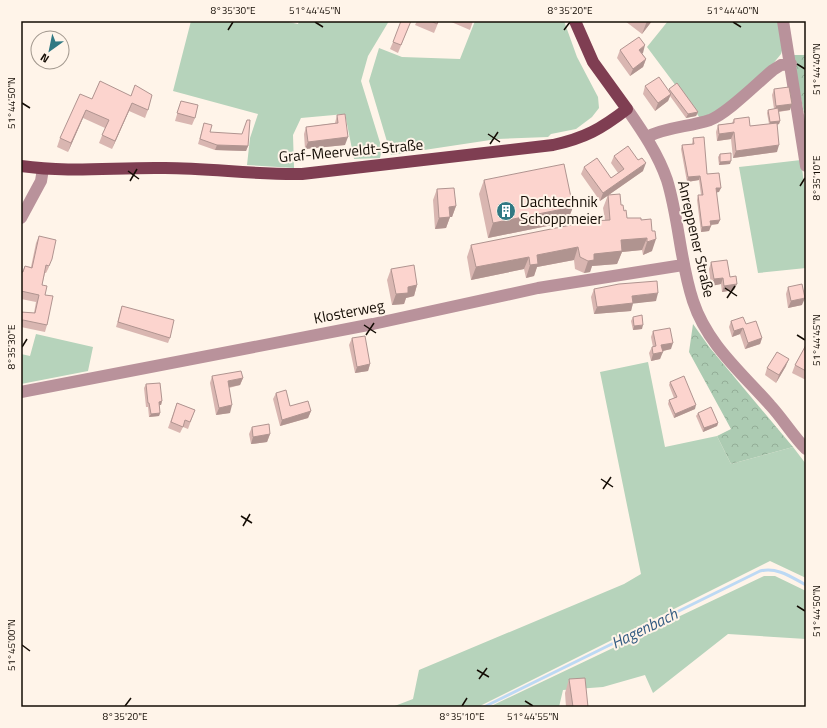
<svg xmlns="http://www.w3.org/2000/svg" width="827" height="728" font-family="'Titillium Web',sans-serif">
  <style>
    .green { fill: #b6d3bb }
    .forest { fill: url(#forest-crowns) }
    .lines { fill: none; stroke-linecap: round; stroke-linejoin: round }
    .stream { stroke: #bdd9f4; stroke-width: 3 }
    .minor { stroke: #b9929b; stroke-width: 12 }
    .major { stroke: #7f3e52; stroke-width: 12 }
    .wall { fill: #d9b6b1 }
    .shaded-wall { fill: #b09490 }
    .building { fill: #fcd4ce; stroke: #b09490 }
    .ticks { fill: none; stroke: #140c04; stroke-width: 1.5 }
    .labels { text-anchor: middle; stroke-width: 4; stroke-linejoin: round; paint-order: stroke }
    .street-label { font-size: 15px; fill: #140c04; stroke: #fff4e9 }
    .poi-label { font-size: 15px; fill: #140c04; stroke: #fff4e9; text-anchor: start }
    .water-label { font-size: 16px; font-style: italic; fill: #335b82; stroke: #fff4e9 }
    .neatline { fill: none; stroke: #140c04; stroke-width: 1.5 }
    .ticks-label { font-size: 10px; text-anchor: middle; fill: #140c04 }
  </style>
  <defs>
    <pattern id="forest-crowns" width="20" height="18" patternUnits="userSpaceOnUse"><rect width="20" height="18" fill="#accbb2"/><path d="M2 6a3 3 0 1 1 6 0M12 15a3 3 0 1 1 6 0" fill="none" stroke="#93ad97"/></pattern>
  </defs>
  <rect width="100%" height="100%" fill="#fff4e9"/>
  <path class="green" d="M191,21H284L298,24L299,21H389L368,56L361,81L382,149L380,158L354,159L345,114L301,118L293,135L294,168L247,165L250,138L258,114L173,91Z
    M475,21H564L577,57L598,97L599,108L592,117L576,129L551,134L548,137L497,139L391,155L369,81L379,48L402,57L460,59Z
    M668,21H779L783,47L781,54L772,65L721,110L700,118L647,47Z
    M801,160L806,200V268L758,273L739,167Z
    M36,334L93,347L88,371L21,384V354L30,356Z
    M648,362L665,447L717,436L731,464L793,447L806,464V578L770,561L478,707H392L413,699L419,670L624,584L641,574L600,372Z
    M764,576H775L806,591V639L728,634L653,693L645,675L603,687L563,690L559,707H489Z"/>
  <path class="forest" d="M792,55H806V113H804Z
    M693,324L710,348L793,447L731,464L717,436L731,429L689,352Z"/>
  <g class="lines">
    <path class="stream" d="M484,707L760,571C778,567 791,577 806,585"/>
    <path class="minor" d="M783,21L806,166
      M627,109C643,132 658,154 667,180C679,219 680,262 693,301C707,344 741,372 770,405C783,419 793,436 806,449
      M647,137C666,127 689,127 710,120C728,113 757,83 773,70L781,65L791,64
      M21,218L41,181L43,169
      M21,392L373,324L538,288L683,265"/>
    <path class="major" d="M21,166C71,173 115,167 165,168C210,168 256,175 302,174L553,145C585,138 601,129 627,109L593,62L575,21"/>
  </g>
  <path class="wall" d="M411,21L398,53L390,49L393,42Z
    M417,21H439L434,33L415,25Z
    M449,21H473L470,30Z
    M625,21H652L642,34Z
    M620,50L643,53H642L646,59L643,67L630,76L617,58Z
    M100,81L148,110L145,118L129,111L112,149L99,143L105,128L83,118L68,152L57,147L60,138L92,99Z
    M645,86L669,91V89L698,112L696,116L686,118L670,96L668,101L655,111L643,94Z
    M774,89L790,110L779,112L780,121L779,124L777,125V152L733,158L731,139L717,141L716,132L718,125L732,123L734,119L750,126L769,124L767,113L768,110L774,109L772,95Z
    M181,101L195,118L192,125L175,121Z
    M337,115L345,145L305,149L304,134L306,127L335,123Z
    M204,123L210,132L248,146L246,151L215,150L198,144Z
    M693,138L707,174L719,192H716L720,220L718,224L711,225L709,231L701,232L697,200L698,195H701L699,180L687,182L681,149L682,145L692,144Z
    M720,154L730,164L719,165L718,157Z
    M614,156L638,160L643,171L600,201L581,174L584,167L611,178L618,173L611,163Z
    M484,180L573,207L567,222L488,238L479,194Z
    M437,189L456,206L452,217H450L446,228L435,229L433,200Z
    M608,195L621,205L624,211L627,218L641,220L652,251L643,255L642,250L622,252L617,264L592,266L590,272L584,273L575,269L574,260L537,267L534,276L526,278L524,269L471,280L467,257L471,245L605,220L603,208Z
    M39,236L49,267L46,273H45L42,285L45,295L47,325L45,332L21,327V312L34,313L36,302L21,299V272H22L25,266L31,267L36,243Z
    M711,262L730,277L734,290L722,292L721,284L711,286L709,269Z
    M391,269L417,285L414,296L406,298L404,304L392,305L387,280Z
    M788,287L802,305L788,308L786,294Z
    M594,289L656,301L633,303L631,311L594,314L591,297Z
    M122,306L170,338L168,343L116,327Z
    M633,317L642,329L633,330L631,321Z
    M731,321L746,324L762,338L760,344L745,349L740,334L732,337L729,327Z
    M653,331L671,349L662,351L660,359L651,361L649,353L652,347H653L651,337Z
    M352,338L370,364L368,371L355,373L349,345Z
    M806,345V380L792,373L795,365Z
    M786,366L776,383L765,375L767,368Z
    M212,376L243,378L240,385L229,388L230,413L216,415L210,383Z
    M670,382L695,409L674,418L668,404L669,400L674,398L669,385Z
    M146,384L162,401L161,405H159L160,413L159,416L149,417L148,407H146L144,388Z
    M276,393L290,406L311,411L308,418L280,426L273,399Z
    M177,403L195,410L188,429L183,427L180,433L168,428Z
    M698,413L718,423L717,426L703,432L696,416Z
    M252,427L270,434L267,442L251,444L249,434Z
    M569,679L588,707H566L565,693Z"/>
  <path class="shaded-wall" d="M647,21H652L642,34Z
    M645,45L643,53L636,57L639,50Z
    M646,59L643,67L630,76L633,69Z
    M671,94L668,101L655,111L658,103Z
    M132,103L129,111L112,149L115,141Z
    M792,104L790,110L774,112L776,106Z
    M86,110L83,118L68,152L71,143Z
    M698,112L696,116L686,118L688,114Z
    M780,121L779,124L769,126L770,122Z
    M734,132L731,139L717,141L719,134Z
    M348,137L345,145L305,149L308,142Z
    M217,145L248,146L246,151L215,150Z
    M779,145L777,152L733,158L736,151Z
    M731,161L730,164L719,165L720,162Z
    M646,163L643,171L600,201L603,193Z
    M700,176L699,180L687,182L688,177Z
    M716,188H721L719,192L714,193Z
    M456,206L452,217H450L446,228L435,229L439,218L449,207Z
    M573,207L567,222L488,238L493,223Z
    M720,220L718,224L709,225L710,221Z
    M711,226L709,231L701,232L702,227Z
    M647,238L642,250L622,252L617,264L592,266L590,272L584,273L588,261L594,254L621,240Z
    M656,239L652,251L643,255L647,242Z
    M578,247L574,260L537,267L534,276L526,278L530,265L537,255Z
    M529,257L524,269L471,280L476,267Z
    M723,278L721,284L711,286L714,279Z
    M737,284L734,290L722,292L724,286Z
    M417,285L414,296L406,298L404,304L392,305L396,294L408,287Z
    M658,293L656,301L630,304L632,296Z
    M805,298L802,305L788,308L791,301Z
    M633,303L631,311L594,314L597,307Z
    M21,320H23L21,326Z
    M643,325L642,329L633,330L634,326Z
    M743,328L740,334L732,337L734,331Z
    M762,338L760,344L745,349L748,343Z
    M673,343L671,349L659,352L661,345Z
    M663,352L660,359L651,361L653,354Z
    M789,359L786,366L776,383L779,375Z
    M370,364L368,371L355,373L357,367Z
    M243,378L240,385L225,388L228,381Z
    M162,401L161,405H157L159,402Z
    M232,405L230,413L216,415L219,408Z
    M696,405L695,409L674,418L675,414Z
    M311,411L308,418L280,426L282,420Z
    M160,413L159,416L149,417L151,414Z
    M718,423L717,426L703,432L704,428Z
    M270,434L267,442L251,444L253,437Z"/>
  <path class="building" d="M401,21H411L401,45L393,42Z
    M431,21H438L437,24Z
    M639,37L645,45L639,50L646,59L633,69L620,50Z
    M659,77L671,94L658,103L645,86Z
    M100,81L131,96L135,85L152,95L148,110L132,103L115,141L102,135L109,120L86,110L71,143L60,138L80,94L92,99Z
    M677,83L698,112L688,114L669,89Z
    M789,87L792,104L776,106L774,89Z
    M181,101L198,105L195,118L177,113Z
    M778,108L780,121L770,122L768,110Z
    M345,114L348,137L308,142L306,127L338,123L337,115Z
    M749,117L750,126L777,123L779,145L736,151L734,132L719,134L718,125L734,123V119Z
    M247,120H250L248,146L217,145L200,139L204,123L212,125L210,132L242,134Z
    M704,137L707,174L719,173L721,188H716L720,220L710,221L711,226L702,227L698,195H703L700,176L688,177L682,145L694,144L693,138Z
    M628,146L638,160L642,158L646,163L603,193L584,167L597,158L611,178L624,169L614,156Z
    M731,153V161L720,162V154Z
    M564,164L573,207L493,223L484,180Z
    M454,188L456,206L449,207L450,217L439,218L437,189Z
    M620,194L621,205H623L624,211L626,210L627,218H641V220L651,219L652,231H655L656,239L647,242V238L621,240L622,251L594,254V260L588,261L580,257L578,247L537,255L538,264L530,265L529,257L476,267L471,245L591,221L610,220L608,195Z
    M39,236L56,240L52,259L49,266L46,265L42,285L47,286L45,295L53,296L47,325L23,320H21V312L35,313L39,295L21,291V272H23L25,266L32,268Z
    M727,260L730,277L736,276L737,284L724,286L723,278L714,279L711,262Z
    M414,265L417,285L408,287V293L396,294L391,269Z
    M657,281L658,293L632,296L633,303L597,307L594,289L619,284Z
    M802,284L805,298L791,301L788,287Z
    M122,306L174,320L170,338L118,322Z
    M642,315L643,325L634,326L633,317Z
    M743,317L746,324L756,321L762,338L748,343L743,328L734,331L731,321Z
    M670,328L673,343L661,345L663,352L653,354L652,347L656,346L653,331Z
    M365,336L370,364L357,367L352,338Z
    M806,345V371L795,365Z
    M777,352L789,359L779,375L767,368Z
    M241,371L243,378L228,381L232,405L219,408L212,376Z
    M684,376L696,405L675,414L669,400L677,397L670,382Z
    M160,383L162,401L159,402L160,413L151,414L149,403H148L146,384Z
    M286,390L290,406L308,401L311,411L282,420L276,393Z
    M177,403L195,410L190,422L185,420L183,427L171,422Z
    M711,407L718,423L704,428L698,413Z
    M269,424L270,434L253,437L252,427Z
    M585,678L588,707H573L569,679Z"/>
  <path class="ticks" d="M315,22L323,27M733,22L741,27M228,30L233,22M564,30L570,22M797,64L805,69M22,103L30,108M488,134L500,142M490,144L498,132M128,171L139,179M130,181L137,169M800,186L805,178M725,288L737,296M727,298L735,286M364,325L376,333M366,335L374,323M797,335L805,340M22,347L27,339M601,479L613,487M603,489L611,477M241,516L252,523M243,526L250,514M797,606L805,611M22,645L30,651M477,670L489,677M479,679L487,668M525,701L533,706M125,706L131,698M462,706L467,698"/>
  <defs>
    <g id="building-disc" transform="scale(1)"><circle r="9.5" fill="#317983" stroke="#fff4e9"/><path d="M-4-6H4V6H1V3H-1V6H-4ZM-2.5-4.3h1.7v1.8h-1.7ZM.8-4.3h1.7v1.8H.8ZM-2.5-1h1.7V.8h-1.7ZM.8-1h1.7V.8H.8Z" fill="#fff"/></g>
  </defs>
  <g fill-rule="evenodd">
    <use href="#building-disc" x="506" y="211"/>
  </g>
  <g class="labels">
    <g class="street-label">
      <text transform="translate(351 151) rotate(-5)" y="5">Graf-Meerveldt-Straße</text>
      <text transform="translate(696 239) rotate(77)" y="5">Anreppener Straße</text>
      <text transform="translate(349 312) rotate(-11)" y="5">Klosterweg</text>
    </g>
    <g class="poi-label">
      <text x="520" y="207">Dachtechnik<tspan x="520" dy="17">Schoppmeier</tspan></text>
    </g>
    <g class="water-label">
      <text transform="translate(644 628) rotate(-26)" y="6">Hagenbach</text>
    </g>
  </g>
  <rect width="827" height="728" fill="none" stroke="#fff4e9" stroke-width="44"/>
  <g transform="translate(50 50) rotate(213)"><circle r="19" fill="#fff4e9" stroke="#a1978d"/>
  <path d="M0-3L7 15L0 10L-7 15Z" fill="#317983"/>
  <text y="-6" font-size="11" font-weight="bold" text-anchor="middle" fill="#140c04">N</text>
  </g>
  <rect x="22" y="22" width="783" height="684" class="neatline"/>
  <g class="ticks-label">
    <text x="233" y="14">8°35'30"E</text>
    <text x="315" y="14">51°44'45"N</text>
    <text x="570" y="14">8°35'20"E</text>
    <text x="733" y="14">51°44'40"N</text>
    <text transform="translate(816 69) rotate(-90)" y="4">51°44'40"N</text>
    <text transform="translate(11 103) rotate(-90)" y="4">51°44'50"N</text>
    <text transform="translate(816 178) rotate(-90)" y="4">8°35'10"E</text>
    <text transform="translate(816 340) rotate(-90)" y="4">51°44'45"N</text>
    <text transform="translate(11 347) rotate(-90)" y="4">8°35'30"E</text>
    <text transform="translate(816 611) rotate(-90)" y="4">51°44'50"N</text>
    <text transform="translate(11 645) rotate(-90)" y="4">51°45'00"N</text>
    <text x="125" y="720">8°35'20"E</text>
    <text x="462" y="720">8°35'10"E</text>
    <text x="533" y="720">51°44'55"N</text>
  </g>
</svg>
